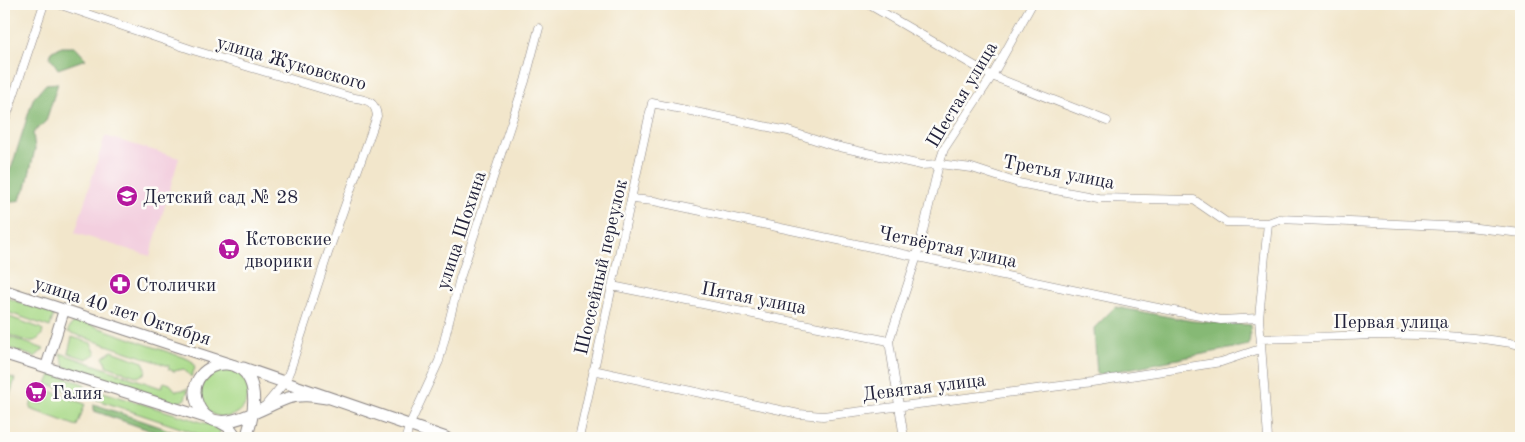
<svg xmlns="http://www.w3.org/2000/svg" width="1525" height="442" font-family="'Old Standard TT',serif">
  <style>
    .built { fill: #f3cfdf }
    .green { fill: #a8d987; stroke: #657e61 }
    .forest { fill: #86b974; stroke: #546e58 }
    .lines { fill: none; stroke-linecap: round; stroke-linejoin: round }
    .minor-casing { stroke: #8a8483; stroke-width: 9 }
    .tertiary-casing { stroke: #8a8483; stroke-width: 12 }
    .secondary-casing { stroke: #8a8483; stroke-width: 13 }
    .minor { stroke: #fff; stroke-width: 8 }
    .tertiary { stroke: #fff; stroke-width: 10 }
    .secondary { stroke: #fff; stroke-width: 11 }
    .labels { text-anchor: middle; stroke-width: 5; stroke-linejoin: round; paint-order: stroke }
    .street-label { font-size: 19px; fill: #22223b; stroke: #fdfcf7 }
    .poi-label { font-size: 19px; fill: #22223b; stroke: #fdfcf7; text-anchor: start }
  </style>
  <rect width="100%" height="100%" fill="#fdfcf7"/>
  <filter id="ink" filterUnits="userSpaceOnUse"><feTurbulence type="fractalNoise" baseFrequency=".02" numOctaves="2"/><feDisplacementMap in="SourceGraphic" scale="10" xChannelSelector="R" yChannelSelector="G"/><feConvolveMatrix kernelMatrix="1 2 1 2 8 2 1 2 1" color-interpolation-filters="sRGB"/></filter>
  <filter id="wash" filterUnits="userSpaceOnUse"><feTurbulence type="fractalNoise" baseFrequency=".0096" numOctaves="4" result="noise"/><feDisplacementMap in="SourceGraphic" scale="20" xChannelSelector="R" yChannelSelector="G"/><feGaussianBlur stdDeviation="1.12" result="paint"/><feColorMatrix in="noise" values="0 0 0 0 0 0 0 0 0 0 0 0 0 0 0 0 0 1.4 0 .05"/><feComposite in="paint" operator="in"/></filter>
  <g filter="url(#wash)">
    <rect width="100%" height="100%" fill="#f2e6cb"/>
    <path class="built" d="M105,136L179,158L150,256L75,233Z"/>
    <path class="green" d="M4,297L54,313L50,327L4,311Z
      M4,315L40,328L43,331C38,350 17,337 4,333Z
      M80,321L188,359L193,362L195,368L191,377L184,369L174,371L168,369L169,366L68,332C69,325 73,322 80,321Z
      M4,335L44,349L35,357L4,346Z
      M72,337L91,343L96,354L86,359L68,353Z
      M112,351L143,362L146,368L145,373L138,377L107,366L103,357Z
      M60,353L161,388L164,382L170,384L176,391L188,389L185,399L178,403L65,367Z
      M200 393a24 24 0 1 1 48 0a24 24 0 1 1-48 0Z
      M52,373L84,384L88,394L87,397L47,384Z
      M4,375L15,379L8,401L4,400Z
      M48,390L85,404L77,426L30,409L32,400L43,404Z
      M100,391L221,428L218,438H210L92,398Z"/>
    <path class="forest" d="M62,47H75L86,59L58,69L50,57L52,51Z
      M58,83L46,121L33,133L35,149L26,188L22,193L20,200L6,203L4,182L12,166L33,99L46,84Z
      M1115,307L1192,321L1251,325L1249,345L1097,375L1094,328Z
      M94,404L192,438H172L94,411Z"/>
  </g>
  <g filter="url(#ink)">
    <g class="lines">
      <g class="minor-casing">
        <path id="minor" d="M58,4L196,51L350,97C365,100 375,99 377,116L328,253L290,370L285,382L265,406
          M868,4L992,76L1107,121
          M4,124L44,4
          M632,199L654,201L1153,307L1221,320L1259,318
          M1268,223L1259,318L1268,438
          M612,286L889,341
          M1261,339C1347,337 1437,328 1521,345
          M593,370L799,414L823,416L1092,382L1221,362L1260,349
          M406,438L409,426L439,361L460,278L525,81L539,28
          M579,438L652,103L788,131L831,145L921,165L939,164L972,168L1018,183L1098,198L1194,200L1226,222L1268,223L1279,219L1468,227L1521,233
          M904,438L889,341L917,256L939,164L944,149L992,76L1032,4"/>
      </g>
      <g class="tertiary-casing">
        <path id="tertiary" d="M4,290L230,364
          M4,354L210,419
          M46,367L64,310"/>
      </g>
      <g class="secondary-casing">
        <path id="secondary" d="M243,368L446,438
          M220,422L229,427L237,438
          M248,432C278,336 177,356 198,405C214,442 263,406 288,398C301,394 313,396 326,398"/>
      </g>
      <use href="#minor" class="minor"/>
      <use href="#tertiary" class="tertiary"/>
      <use href="#secondary" class="secondary"/>
    </g>
  </g>
  <defs>
    <g id="school-disc" transform="scale(1.125)"><circle r="9.5" fill="#b5179e" stroke="#fdfcf7"/><path d="M0-5L7-2L0 1L-7-2ZM-4 1L0 2.5L4 1V4Q0 6-4 4Z" fill="#fff"/></g>
    <g id="supermarket-disc" transform="scale(1.125)"><circle r="9.5" fill="#b5179e" stroke="#fdfcf7"/><path d="M-6-5.5h2.5l.6 2H6L4.5 2H-2.5L-4.4-4H-6ZM-1.5 3.2a1.3 1.3 0 1 0 .1 0ZM3 3.2a1.3 1.3 0 1 0 .1 0Z" fill="#fff"/></g>
    <g id="pharmacy-disc" transform="scale(1.125)"><circle r="9.5" fill="#b5179e" stroke="#fdfcf7"/><path d="M-2-6h4v4h4v4h-4v4h-4v-4h-4v-4h4Z" fill="#fff"/></g>
  </defs>
  <g fill-rule="evenodd">
    <use href="#school-disc" x="127" y="196"/>
    <use href="#supermarket-disc" x="229" y="249"/>
    <use href="#pharmacy-disc" x="120" y="284"/>
    <use href="#supermarket-disc" x="36" y="392"/>
  </g>
  <g class="labels">
    <g class="street-label">
      <text transform="translate(292 62) rotate(16)" y="7">улица Жуковского</text>
      <text transform="translate(961 94) rotate(-59)" y="7">Шестая улица</text>
      <text transform="translate(1059 171) rotate(11)" y="7">Третья улица</text>
      <text transform="translate(460 230) rotate(-72)" y="7">улица Шохина</text>
      <text transform="translate(948 246) rotate(12)" y="7">Четвёртая улица</text>
      <text transform="translate(600 267) rotate(-77)" y="7">Шоссейный переулок</text>
      <text transform="translate(754 297) rotate(11)" y="7">Пятая улица</text>
      <text transform="translate(123 310) rotate(18)" y="7">улица 40 лет Октября</text>
      <text x="1391" y="328">Первая улица</text>
      <text transform="translate(924 386) rotate(-7)" y="7">Девятая улица</text>
    </g>
    <g class="poi-label">
      <text x="143" y="203">Детский сад № 28</text>
      <text x="245" y="245">Кстовские<tspan x="245" dy="22">дворики</tspan></text>
      <text x="136" y="291">Столички</text>
      <text x="52" y="399">Галия</text>
    </g>
  </g>
  <rect width="1525" height="442" fill="none" stroke="#fdfcf7" stroke-width="20"/>
</svg>
